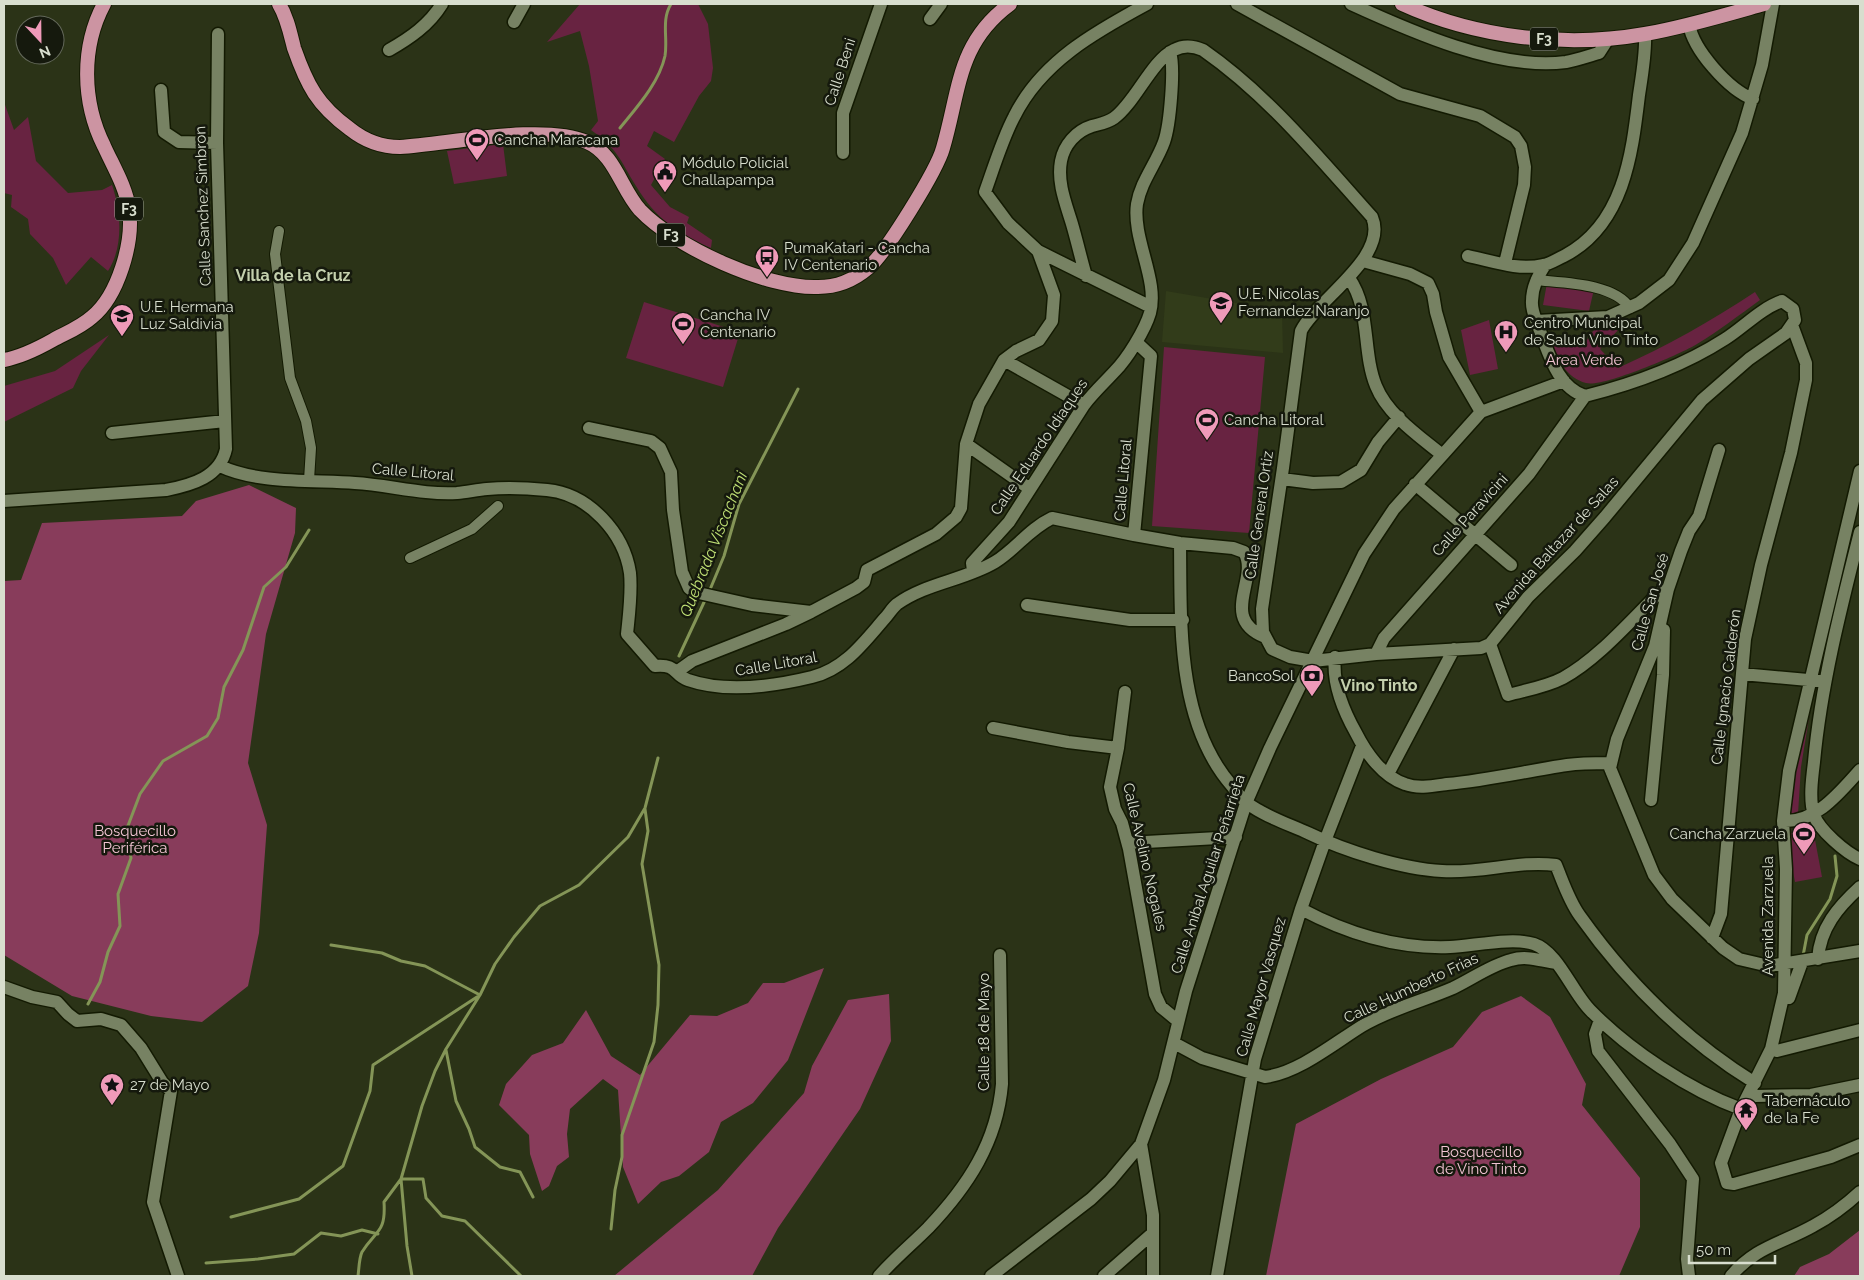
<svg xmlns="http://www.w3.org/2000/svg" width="1864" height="1280" font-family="Raleway,sans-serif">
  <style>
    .built { fill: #323c1a }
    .green { fill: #682341 }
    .forest { fill: #883c5b }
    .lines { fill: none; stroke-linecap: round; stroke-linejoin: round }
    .stream { stroke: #849557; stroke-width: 3 }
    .pedestrian-casing { stroke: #131a02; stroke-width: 12 }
    .minor-casing { stroke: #131a02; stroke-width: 15 }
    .trunk-casing { stroke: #131a02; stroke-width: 16 }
    .pedestrian { stroke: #778263; stroke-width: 10 }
    .minor { stroke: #778263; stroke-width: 12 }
    .trunk { stroke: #cc94a2; stroke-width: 14 }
    .labels { text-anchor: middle; stroke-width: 5; stroke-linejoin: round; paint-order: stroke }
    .shield { fill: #15190d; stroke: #9ea394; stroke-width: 1 }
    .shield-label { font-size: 14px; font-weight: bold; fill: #d8dece }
    .street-label { font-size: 15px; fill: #d8dece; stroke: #15190d }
    .poi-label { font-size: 15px; fill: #d8dece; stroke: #15190d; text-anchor: start }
    .park-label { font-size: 15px; fill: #f2c4d3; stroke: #15190d }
    .neighbourhood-label { font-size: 16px; font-weight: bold; fill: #c4d0ae; stroke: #15190d }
    .water-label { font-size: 16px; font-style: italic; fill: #c1e276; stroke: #15190d }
  </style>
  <rect width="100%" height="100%" fill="#2b3317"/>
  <path class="built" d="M1166,291L1282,311L1283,353L1162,342Z"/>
  <path class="green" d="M580,4H698L708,24L713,68L711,81L699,96L674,142L654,131L647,146L665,159L651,185L670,207L689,217L687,223L712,240L711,248C677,233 656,219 636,186C620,160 618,149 591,130L598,121L589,66L580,31L547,42Z
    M4,102L14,130L28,117L36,161L68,193L102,190L112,185C121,211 124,246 108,271L91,257L66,285L53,258L30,234L28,219L11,207L12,195L4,193Z
    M503,144L507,176L454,184L447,151Z
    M1547,283L1594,289L1589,311L1543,305Z
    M1755,292L1760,300C1739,315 1719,331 1697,344C1681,354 1602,388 1586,383C1567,378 1559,361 1552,345L1587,340L1593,331L1620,320L1624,322L1623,325L1600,349L1618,368C1667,346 1711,321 1755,292Z
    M644,302L740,332L723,387L626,358Z
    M1489,320L1498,369L1470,375L1461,330Z
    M109,335L81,371L73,388L4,422V386L55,371Z
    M1164,347L1265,357L1249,533L1152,526Z
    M1813,693L1801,767L1798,814L1792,817L1786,815L1785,797Z
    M1813,829L1822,877L1795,882L1786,834Z"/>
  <path class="forest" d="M249,485L296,508L295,533L266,634L248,763L267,825L259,933L248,986L202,1022L151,1016L72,996L4,955V581L21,580L42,523L182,516L196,501Z
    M824,968L788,1060L753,1103L721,1122L709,1152L679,1176L661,1182L638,1204L623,1167L618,1090L603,1079L570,1109L567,1134L569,1157L557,1166L549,1186L542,1191L530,1154L529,1135L499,1105L506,1084L532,1055L563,1043L586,1010L611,1056L640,1075L690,1015L717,1016L748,1003L763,983H784Z
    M889,994L891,1041L860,1109L778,1228L752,1276H614L718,1190L804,1093L812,1066L848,1000Z
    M1521,996L1550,1017L1586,1084L1582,1105L1640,1178V1227L1619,1276H1266L1296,1124L1381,1079L1453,1047L1482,1012Z
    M1860,1230V1276H1794L1800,1267L1829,1254Z"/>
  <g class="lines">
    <path class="stream" d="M620,128C637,107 659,83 665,56C668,38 661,20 671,4
      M709,592L724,556L739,504L798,389
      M679,656L706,598
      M1803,956L1807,935L1830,899L1837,876L1835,856
      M88,1004L100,982L108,952L120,926L118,894L131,858L126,831L140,794L163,761L207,736L218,718L224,687L243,650L264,587L286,567L309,530
      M446,1050L456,1101L469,1129L475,1147L500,1167L520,1172L533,1197
      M231,1217L299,1199L343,1166L370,1091L373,1065L480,995L425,966L401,961L382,953L331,945
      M611,1229L615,1190L622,1157V1135L654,1042L658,1005L659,965L642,864L648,831L645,809
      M206,1263L258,1259L294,1254L321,1233L341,1236L362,1230L378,1234
      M358,1276C359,1269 359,1258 362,1252C376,1230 386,1233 384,1202L401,1179H423L426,1198L442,1216L465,1221L521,1276
      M412,1276L407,1246L401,1179L422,1106L435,1071L446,1049L480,995L495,964L514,937L540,906L579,885L628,837L645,808L658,758"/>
    <g class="pedestrian-casing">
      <path id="pedestrian" d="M279,231L275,254L290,378L306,421L311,448L309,480
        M1536,280C1563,283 1614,283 1630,308
        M410,558L472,529L498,506"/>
    </g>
    <g class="minor-casing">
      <path id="minor" d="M1147,4C1095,32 1041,62 1014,117C1002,140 994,167 985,192L1008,223L1038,251L1151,307
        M1237,4L1400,94L1480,116L1515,137L1521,146L1525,167L1524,185L1505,263
        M1351,4C1410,31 1499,71 1566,62C1577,60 1588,56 1599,53L1608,39
        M930,19L941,4
        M514,22L524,4
        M1689,24C1693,50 1729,90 1753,99
        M389,50C410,38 429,25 442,4
        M161,90L164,132L179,142L217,143
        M843,153V113L881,4
        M1468,256C1492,261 1519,271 1543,265C1550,264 1557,259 1564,256C1624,225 1632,154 1639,95C1642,75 1646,53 1645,34
        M1363,261L1410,274L1428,283L1433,294L1436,312L1449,357L1481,412
        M1086,276C1081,259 1077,241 1072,224C1066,204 1057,183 1061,161C1064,145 1076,131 1092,126C1099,124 1107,123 1114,118C1135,103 1152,60 1174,50C1183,45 1194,46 1203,50C1269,96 1319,158 1372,217C1389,257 1316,300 1301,331L1283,468L1262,609L1263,632L1272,649L1290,657L1313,661L1376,654L1481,648L1490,644L1528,597L1575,551L1605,517L1702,400L1749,359L1786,333L1795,320L1793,309L1782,301C1760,309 1744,327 1725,339C1683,366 1633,384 1585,396C1558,388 1549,354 1540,331C1537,321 1531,312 1532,301C1532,287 1538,276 1545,265
        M1349,278C1371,309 1362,352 1376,386C1387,414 1419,436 1441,454
        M1537,321L1608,317L1639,303L1669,280L1693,243L1742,133L1762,65L1773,4
        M1004,360L1084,405
        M589,428L651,441L660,448L671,472L673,510L682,572L689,588L694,592L752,605L811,612L856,588L864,582L867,570L936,534L956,517L961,508L966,444L979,404L1004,360L1016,351L1039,340L1052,321L1054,295L1038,251
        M112,433L225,421
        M966,444L1030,489
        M1719,450L1699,516L1689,531L1681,551L1668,589L1655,646L1617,739L1610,768L1654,875L1672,899L1723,948L1739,959L1769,966L1860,951
        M220,466C258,484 314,480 355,483C389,485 423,495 457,493C467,492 477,490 487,489C507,487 527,488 547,490C589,494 624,533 630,573C632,593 629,614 627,634L655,666C678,664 673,675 688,680C725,693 775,686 812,677C845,669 864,642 885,618C889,614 892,608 897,604C926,583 965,580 995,562C1016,549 1029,529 1052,518L1134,535L1180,543L1233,548L1244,552C1260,578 1218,618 1265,637
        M1860,471L1789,771L1783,821L1786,869L1784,993L1771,1049L1741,1109L1721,1163L1727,1183L1734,1184L1831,1157L1860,1145
        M1282,479L1313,483L1341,482L1361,470L1378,442L1399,417
        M1415,484L1511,565
        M4,501L166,490C192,485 220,477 226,449L217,143L218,34
        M1860,532C1841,607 1821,685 1814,762C1812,778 1809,800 1814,815C1819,830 1846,853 1860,859
        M1134,535L1151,356L1136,342
        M1180,543C1181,623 1176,722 1232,786C1236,791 1241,799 1247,803C1264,816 1288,824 1308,833C1345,851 1402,869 1442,871C1481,874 1518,860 1556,865C1563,882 1569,901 1580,916C1627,982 1687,1041 1755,1083
        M973,571L972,563L1009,522L1084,405C1094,392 1104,383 1115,371C1127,359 1145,330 1150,313C1159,280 1132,239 1137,204C1141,181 1156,164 1164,142C1170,125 1175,68 1170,52
        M1027,605L1130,620H1183
        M1490,644L1508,695C1526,690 1546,687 1563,678C1598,659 1631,620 1659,593L1668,589
        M1376,654L1384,638L1529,474L1585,396
        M1335,657C1332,684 1343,710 1356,733C1366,753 1383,777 1405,784C1418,789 1433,786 1447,784C1488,780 1527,771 1567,765C1581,763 1595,763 1609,763
        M678,671L692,661L786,624L811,612
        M1742,674L1819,681
        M1125,692L1118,748L1110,787L1115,809L1122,823L1129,849L1155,994L1161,1007L1178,1021
        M993,728L1068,742L1118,748
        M1388,774L1454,649
        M1651,800L1663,675L1664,630
        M1783,821C1816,823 1840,792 1860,770
        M1128,843L1236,837
        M1301,909C1348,934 1397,949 1450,947C1473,946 1513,937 1534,944C1558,952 1572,992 1590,1010C1629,1050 1689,1090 1741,1109
        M1712,938L1721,914L1745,639L1761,565L1791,453L1806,380V363L1792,325
        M1818,959C1820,928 1838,907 1860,887
        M4,987L32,997L57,1002L68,1014L77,1021L101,1019L121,1025L141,1048L162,1082L171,1091L153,1202L178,1276
        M1789,998L1802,962
        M1600,1020L1595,1034L1598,1051L1670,1144L1693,1179L1687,1259L1689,1276
        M1174,1043L1202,1058L1265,1077C1298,1073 1333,1044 1362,1026C1390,1009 1423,1001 1453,988C1472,979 1491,965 1511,960C1527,955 1540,961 1556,963
        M1771,1049L1777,1051L1860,1030
        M1749,1094L1755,1096L1811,1095L1860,1085
        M1141,1144L1153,1215V1276
        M879,1276C894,1259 912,1244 928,1228C968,1186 997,1142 1002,1084L1000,955
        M991,1276L1091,1199L1110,1181L1141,1144L1164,1080L1186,991L1246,803L1270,748L1364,554L1394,509L1481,412L1564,381
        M1104,1276L1153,1233
        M1217,1276L1255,1059L1301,909L1325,841L1362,746
        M1731,1276C1755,1247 1783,1243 1813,1226C1830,1217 1847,1204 1860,1192"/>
    </g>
    <g class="trunk-casing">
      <path id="trunk" d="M279,4C287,17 290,32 294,48C307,85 317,105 350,129C365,141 380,147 400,147C450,144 542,123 587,142C615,154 621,189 640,210C675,247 767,289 818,287C836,287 854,280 868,268C886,253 937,170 943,148C960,90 957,43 1010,4
        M1402,4C1476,38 1566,48 1645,34C1685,27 1725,15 1764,4
        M4,360C21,357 37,349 53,340C66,333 81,327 92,317C118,296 134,242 129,209C126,187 113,166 104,146C82,102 81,47 104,4"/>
    </g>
    <use href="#pedestrian" class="pedestrian"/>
    <use href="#minor" class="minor"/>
    <use href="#trunk" class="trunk"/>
  </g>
  <defs>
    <g id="stadium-pin" transform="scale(1.25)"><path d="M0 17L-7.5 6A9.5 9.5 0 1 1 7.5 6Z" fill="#ef9ab9" stroke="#15190d"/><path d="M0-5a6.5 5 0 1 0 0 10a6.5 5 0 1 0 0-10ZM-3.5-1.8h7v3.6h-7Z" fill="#111"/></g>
    <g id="civic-pin" transform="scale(1.25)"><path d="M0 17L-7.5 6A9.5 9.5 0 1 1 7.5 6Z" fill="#ef9ab9" stroke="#15190d"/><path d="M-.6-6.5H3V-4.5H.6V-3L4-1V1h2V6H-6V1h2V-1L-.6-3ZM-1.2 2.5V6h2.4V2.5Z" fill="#111"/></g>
    <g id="bus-pin" transform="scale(1.25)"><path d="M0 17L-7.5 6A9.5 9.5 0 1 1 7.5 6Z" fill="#ef9ab9" stroke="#15190d"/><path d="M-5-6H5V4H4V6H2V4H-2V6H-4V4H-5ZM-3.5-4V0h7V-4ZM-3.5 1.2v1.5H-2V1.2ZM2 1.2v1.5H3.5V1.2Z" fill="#111"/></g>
    <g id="school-pin" transform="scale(1.25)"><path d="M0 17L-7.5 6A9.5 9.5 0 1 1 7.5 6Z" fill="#ef9ab9" stroke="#15190d"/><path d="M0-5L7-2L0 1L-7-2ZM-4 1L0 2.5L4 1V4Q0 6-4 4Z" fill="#111"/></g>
    <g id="hospital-pin" transform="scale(1.25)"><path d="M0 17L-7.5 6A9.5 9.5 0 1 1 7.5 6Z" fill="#ef9ab9" stroke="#15190d"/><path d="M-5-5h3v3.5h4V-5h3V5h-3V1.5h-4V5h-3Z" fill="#111"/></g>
    <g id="bank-pin" transform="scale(1.25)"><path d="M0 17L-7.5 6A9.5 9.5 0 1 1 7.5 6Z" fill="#ef9ab9" stroke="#15190d"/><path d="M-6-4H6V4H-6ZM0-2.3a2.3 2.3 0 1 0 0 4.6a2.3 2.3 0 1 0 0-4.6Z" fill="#111"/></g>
    <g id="sight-pin" transform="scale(1.25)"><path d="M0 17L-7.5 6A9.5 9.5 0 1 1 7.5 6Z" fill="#ef9ab9" stroke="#15190d"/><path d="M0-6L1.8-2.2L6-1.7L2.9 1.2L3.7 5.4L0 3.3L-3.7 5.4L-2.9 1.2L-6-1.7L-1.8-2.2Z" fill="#111"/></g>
    <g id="temple-pin" transform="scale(1.25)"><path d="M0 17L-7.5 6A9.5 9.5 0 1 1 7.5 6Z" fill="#ef9ab9" stroke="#15190d"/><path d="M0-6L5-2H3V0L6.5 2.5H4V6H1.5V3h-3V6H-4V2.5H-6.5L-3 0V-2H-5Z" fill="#111"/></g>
  </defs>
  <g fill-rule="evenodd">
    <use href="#stadium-pin" x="477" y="140"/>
    <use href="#civic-pin" x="665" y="172"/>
    <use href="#bus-pin" x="767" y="257"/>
    <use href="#school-pin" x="1221" y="303"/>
    <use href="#school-pin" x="122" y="316"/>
    <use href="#stadium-pin" x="683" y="324"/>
    <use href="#hospital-pin" x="1506" y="332"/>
    <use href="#stadium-pin" x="1207" y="420"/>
    <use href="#bank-pin" x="1312" y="676"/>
    <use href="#stadium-pin" x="1804" y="834"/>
    <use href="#sight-pin" x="112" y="1085"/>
    <use href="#temple-pin" x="1746" y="1110"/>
  </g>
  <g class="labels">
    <g class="shield">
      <rect x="1530" y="27.5" width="28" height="23" rx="4"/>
      <rect x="115" y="197.5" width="28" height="23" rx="4"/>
      <rect x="657" y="223.5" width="28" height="23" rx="4"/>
    </g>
    <g class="shield-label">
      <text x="1544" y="44">F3</text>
      <text x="129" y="214">F3</text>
      <text x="671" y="240">F3</text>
    </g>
    <g class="street-label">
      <text transform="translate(840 72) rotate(-72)" y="5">Calle Beni</text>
      <text transform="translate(203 206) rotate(-92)" y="5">Calle Sanchez Simbron</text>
      <text transform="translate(1039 447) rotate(-56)" y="5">Calle Eduardo Idiaques</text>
      <text transform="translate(413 472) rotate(5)" y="5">Calle Litoral</text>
      <text transform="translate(1123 480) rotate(-85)" y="5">Calle Litoral</text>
      <text transform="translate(1259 515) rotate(-82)" y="5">Calle General Ortiz</text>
      <text transform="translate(1470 515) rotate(-48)" y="5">Calle Paravicini</text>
      <text transform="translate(1556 545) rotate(-48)" y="5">Avenida Baltazar de Salas</text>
      <text transform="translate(1650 602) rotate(-74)" y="5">Calle San José</text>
      <text transform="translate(776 664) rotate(-10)" y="5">Calle Litoral</text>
      <text transform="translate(1726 687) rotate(-83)" y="5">Calle Ignacio Calderón</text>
      <text transform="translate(1145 857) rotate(77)" y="5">Calle Avelino Nogales</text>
      <text transform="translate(1208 874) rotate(-72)" y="5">Calle Anibal Aguilar Peñarrieta</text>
      <text transform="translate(1768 916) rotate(-90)" y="5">Avenida Zarzuela</text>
      <text transform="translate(1261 987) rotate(-74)" y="5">Calle Mayor Vasquez</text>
      <text transform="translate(1411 988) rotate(-25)" y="5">Calle Humberto Frias</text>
      <text transform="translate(984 1032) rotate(-90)" y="5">Calle 18 de Mayo</text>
    </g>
    <g class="poi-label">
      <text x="494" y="145">Cancha Maracana</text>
      <text x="682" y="168">Módulo Policial<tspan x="682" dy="17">Challapampa</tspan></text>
      <text x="784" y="253">PumaKatari - Cancha<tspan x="784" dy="17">IV Centenario</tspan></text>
      <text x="1238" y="299">U.E. Nicolas<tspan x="1238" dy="17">Fernandez Naranjo</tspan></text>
      <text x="140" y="312">U.E. Hermana<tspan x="140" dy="17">Luz Saldivia</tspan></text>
      <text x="700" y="320">Cancha IV<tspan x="700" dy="17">Centenario</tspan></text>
      <text x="1524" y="328">Centro Municipal<tspan x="1524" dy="17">de Salud Vino Tinto</tspan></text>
      <text x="1224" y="425">Cancha Litoral</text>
      <text x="1294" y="681" text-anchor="end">BancoSol</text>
      <text x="1786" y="839" text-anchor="end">Cancha Zarzuela</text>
      <text x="130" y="1090">27 de Mayo</text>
      <text x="1764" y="1106">Tabernáculo<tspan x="1764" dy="17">de la Fe</tspan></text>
    </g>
    <g class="park-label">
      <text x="1584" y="365">Area Verde</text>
      <text x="135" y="836">Bosquecillo<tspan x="135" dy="17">Periférica</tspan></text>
      <text x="1481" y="1157">Bosquecillo<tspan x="1481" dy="17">de Vino Tinto</tspan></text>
    </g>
    <g class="neighbourhood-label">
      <text x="293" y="281">Villa de la Cruz</text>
      <text x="1379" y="691">Vino Tinto</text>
    </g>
    <g class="water-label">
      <text transform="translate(713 544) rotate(-68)" y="6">Quebrada Viscachani</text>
    </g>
  </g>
  <rect width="1864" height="1280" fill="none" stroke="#d8dece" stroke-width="10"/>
  <g transform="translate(40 40) rotate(158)"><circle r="24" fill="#15190d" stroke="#63685a"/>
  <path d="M0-4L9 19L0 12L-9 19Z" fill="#ef9ab9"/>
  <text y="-8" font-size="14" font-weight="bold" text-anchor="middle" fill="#d8dece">N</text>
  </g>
  <path d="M1689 1255v8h86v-8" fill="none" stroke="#d8dece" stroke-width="2.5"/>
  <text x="1696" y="1255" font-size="15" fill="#d8dece" stroke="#15190d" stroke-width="4" paint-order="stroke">50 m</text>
</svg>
